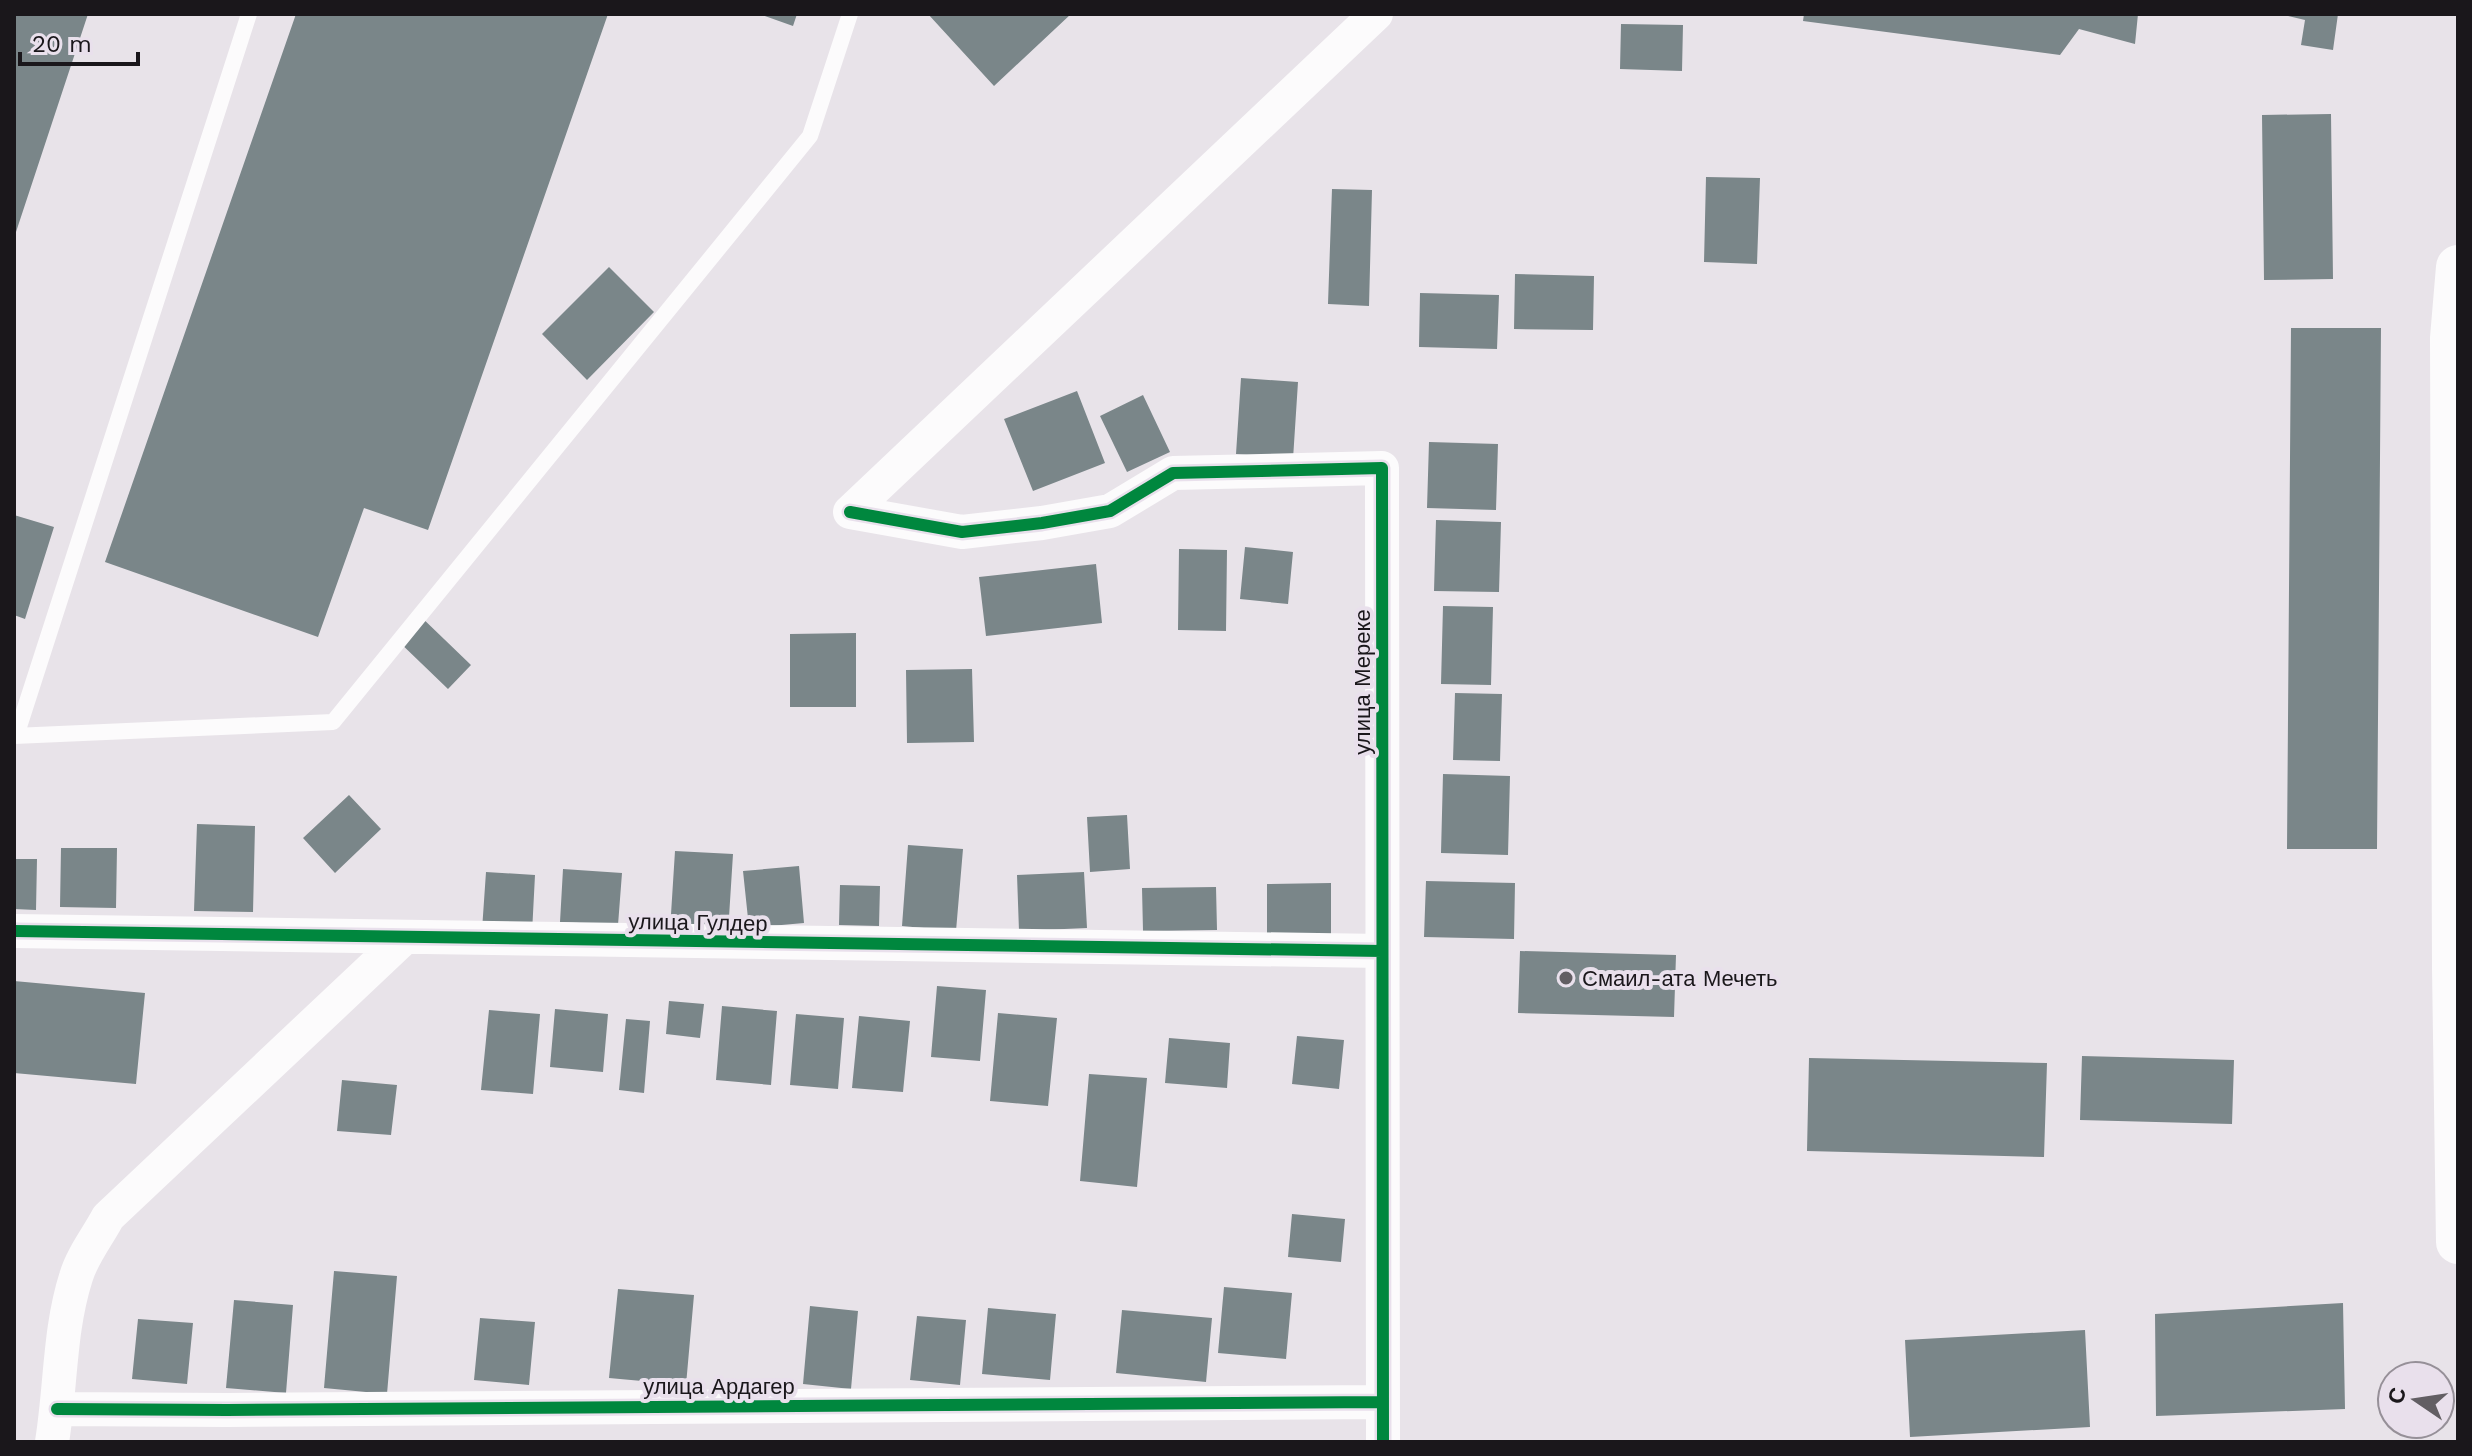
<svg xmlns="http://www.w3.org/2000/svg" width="2472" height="1456" font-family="'Work Sans',sans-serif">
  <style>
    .building { fill: #7a8689 }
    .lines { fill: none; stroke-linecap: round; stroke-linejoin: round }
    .service { stroke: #fcfbfc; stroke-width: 16 }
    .minor { stroke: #fcfbfc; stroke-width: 34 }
    .secondary { stroke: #fcfbfc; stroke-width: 44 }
    .cycleway-casing { stroke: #e9e0ec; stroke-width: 17 }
    .cycleway { stroke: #00873e; stroke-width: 12 }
    .poi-dot { fill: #625e63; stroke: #e9e0ec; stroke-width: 3 }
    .labels { text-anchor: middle; stroke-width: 8; stroke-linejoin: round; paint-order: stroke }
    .street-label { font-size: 22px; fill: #1a171b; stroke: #e9e0ec }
    .poi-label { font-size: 22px; fill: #1a171b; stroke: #e9e0ec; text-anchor: start }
  </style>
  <rect width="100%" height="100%" fill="#e8e3e9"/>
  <path class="building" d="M14,14H88L15,235H14Z
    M296,14H608L428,530L364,508L318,637L105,562Z
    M759,14H797L793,26Z
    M928,14H1071L994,86Z
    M1804,14H2138L2135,44L2079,29L2060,55L1803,21Z
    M2280,14H2338L2333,50L2301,45L2305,20Z
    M1621,24L1683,25L1682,71L1620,69Z
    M2331,114L2333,279L2264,280L2262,115Z
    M1706,177L1760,178L1757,264L1704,262Z
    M1332,189L1372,190L1369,306L1328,304Z
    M609,267L654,312L587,380L542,334Z
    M1515,274L1594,276L1593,330L1514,329Z
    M1420,293L1499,295L1497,349L1419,347Z
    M2291,328H2381L2377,849H2287Z
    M1241,378L1298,382L1293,459L1236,454Z
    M1077,391L1105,463L1033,491L1004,419Z
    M1143,395L1170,452L1127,472L1100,416Z
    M1429,442L1498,444L1496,510L1427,508Z
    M14,515L54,527L25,619L14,615Z
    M1436,520L1501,522L1499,592L1434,591Z
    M1245,547L1293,552L1288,604L1240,599Z
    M1179,549L1227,550L1226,631L1178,630Z
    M1096,564L1102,623L986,636L979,577Z
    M1443,606L1493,607L1491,685L1441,684Z
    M417,613L471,665L448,689L394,637Z
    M856,633V707H790V634Z
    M972,669L974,742L907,743L906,670Z
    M1455,693L1502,694L1500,761L1453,760Z
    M1443,774L1510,776L1508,855L1441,853Z
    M349,795L381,829L335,873L303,838Z
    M1127,815L1130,869L1090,872L1087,817Z
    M197,824L255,826L253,912L194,911Z
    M908,845L963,849L956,931L902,926Z
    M61,848H117L116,908L60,907Z
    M675,851L733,854L728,933L670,930Z
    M14,859H37L36,910L14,909Z
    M799,866L804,923L749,928L743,871Z
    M563,869L622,873L618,925L560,922Z
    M486,872L535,875L532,933L482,930Z
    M1084,872L1087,928L1019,931L1017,875Z
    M1426,881L1515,883L1514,939L1424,937Z
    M1331,883V934H1267V884Z
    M840,885L880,886L879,926L839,925Z
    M1216,887L1217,930L1143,931L1142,888Z
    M1520,951L1676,955L1674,1017L1518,1013Z
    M14,981L145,993L136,1084L14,1073Z
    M937,986L986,990L980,1061L931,1057Z
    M669,1001L704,1004L700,1038L666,1034Z
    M722,1006L777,1011L771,1085L716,1080Z
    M555,1009L608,1014L603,1072L550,1067Z
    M489,1010L540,1014L533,1094L481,1090Z
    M998,1013L1057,1018L1048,1106L990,1101Z
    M796,1014L844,1018L838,1089L790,1085Z
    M859,1016L910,1021L903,1092L852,1088Z
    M626,1019L650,1021L644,1093L619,1090Z
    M1297,1036L1344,1040L1339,1089L1292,1084Z
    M1169,1038L1230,1043L1227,1088L1165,1083Z
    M2082,1056L2234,1060L2232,1124L2080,1120Z
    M1809,1058L2047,1063L2044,1157L1807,1151Z
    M1089,1074L1147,1078L1137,1187L1080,1181Z
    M342,1080L397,1085L391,1135L337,1131Z
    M1292,1214L1345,1219L1341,1262L1288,1257Z
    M334,1271L397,1276L387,1394L324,1388Z
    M1224,1287L1292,1293L1286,1359L1218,1353Z
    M618,1289L694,1295L686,1385L609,1378Z
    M234,1300L293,1305L286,1393L226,1388Z
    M2343,1303L2345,1409L2156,1416L2155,1314Z
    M810,1306L858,1311L851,1389L803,1384Z
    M988,1308L1056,1314L1050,1380L982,1374Z
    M1122,1310L1212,1318L1206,1382L1116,1373Z
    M917,1316L966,1320L960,1385L910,1380Z
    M480,1318L535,1322L529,1385L474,1380Z
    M138,1319L193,1323L187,1384L132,1379Z
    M2085,1330L2090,1427L1910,1437L1905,1340Z"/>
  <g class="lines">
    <path class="service" d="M14,736L333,722L810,136L850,14
      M16,736L249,14"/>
    <path class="minor" d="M850,512L962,532L1042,523L1110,511L1173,473L1382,468L1383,1442
      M850,512L1376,14
      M14,931L1382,951
      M57,1409L227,1410L1381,1402
      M52,1442C61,1387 59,1330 76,1277C82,1256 98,1236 108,1217L404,938"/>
    <path class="secondary" d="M2458,267L2452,338L2454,968L2458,1242"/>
    <g class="cycleway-casing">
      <path id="cycleway" d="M850,512L962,532L1042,523L1110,511L1173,473L1382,468L1383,1442
        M14,931L1382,951
        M57,1409L227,1410L1381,1402"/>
    </g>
    <use href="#cycleway" class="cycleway"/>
  </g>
  <circle class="poi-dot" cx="1566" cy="978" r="8"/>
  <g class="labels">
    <g class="street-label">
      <text transform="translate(1362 682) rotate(-90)" y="8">улица Мереке</text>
      <text transform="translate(698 922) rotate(1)" y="8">улица Гулдер</text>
      <text x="719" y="1394">улица Ардагер</text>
    </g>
    <g class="poi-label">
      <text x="1582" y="986">Смаил-ата Мечеть</text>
    </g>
  </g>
  <rect width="2472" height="1456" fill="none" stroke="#1a171b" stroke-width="32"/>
  <g transform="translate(2416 1400) rotate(283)"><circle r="38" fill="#e9e0ec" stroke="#969098" stroke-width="2"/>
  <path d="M0-6L14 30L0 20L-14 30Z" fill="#625e63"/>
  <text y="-12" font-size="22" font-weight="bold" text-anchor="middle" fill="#1a171b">С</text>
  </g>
  <path d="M20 52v12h118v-12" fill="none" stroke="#1a171b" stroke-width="4"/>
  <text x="32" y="52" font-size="24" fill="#1a171b" stroke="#e9e0ec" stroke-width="6" paint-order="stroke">20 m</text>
</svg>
